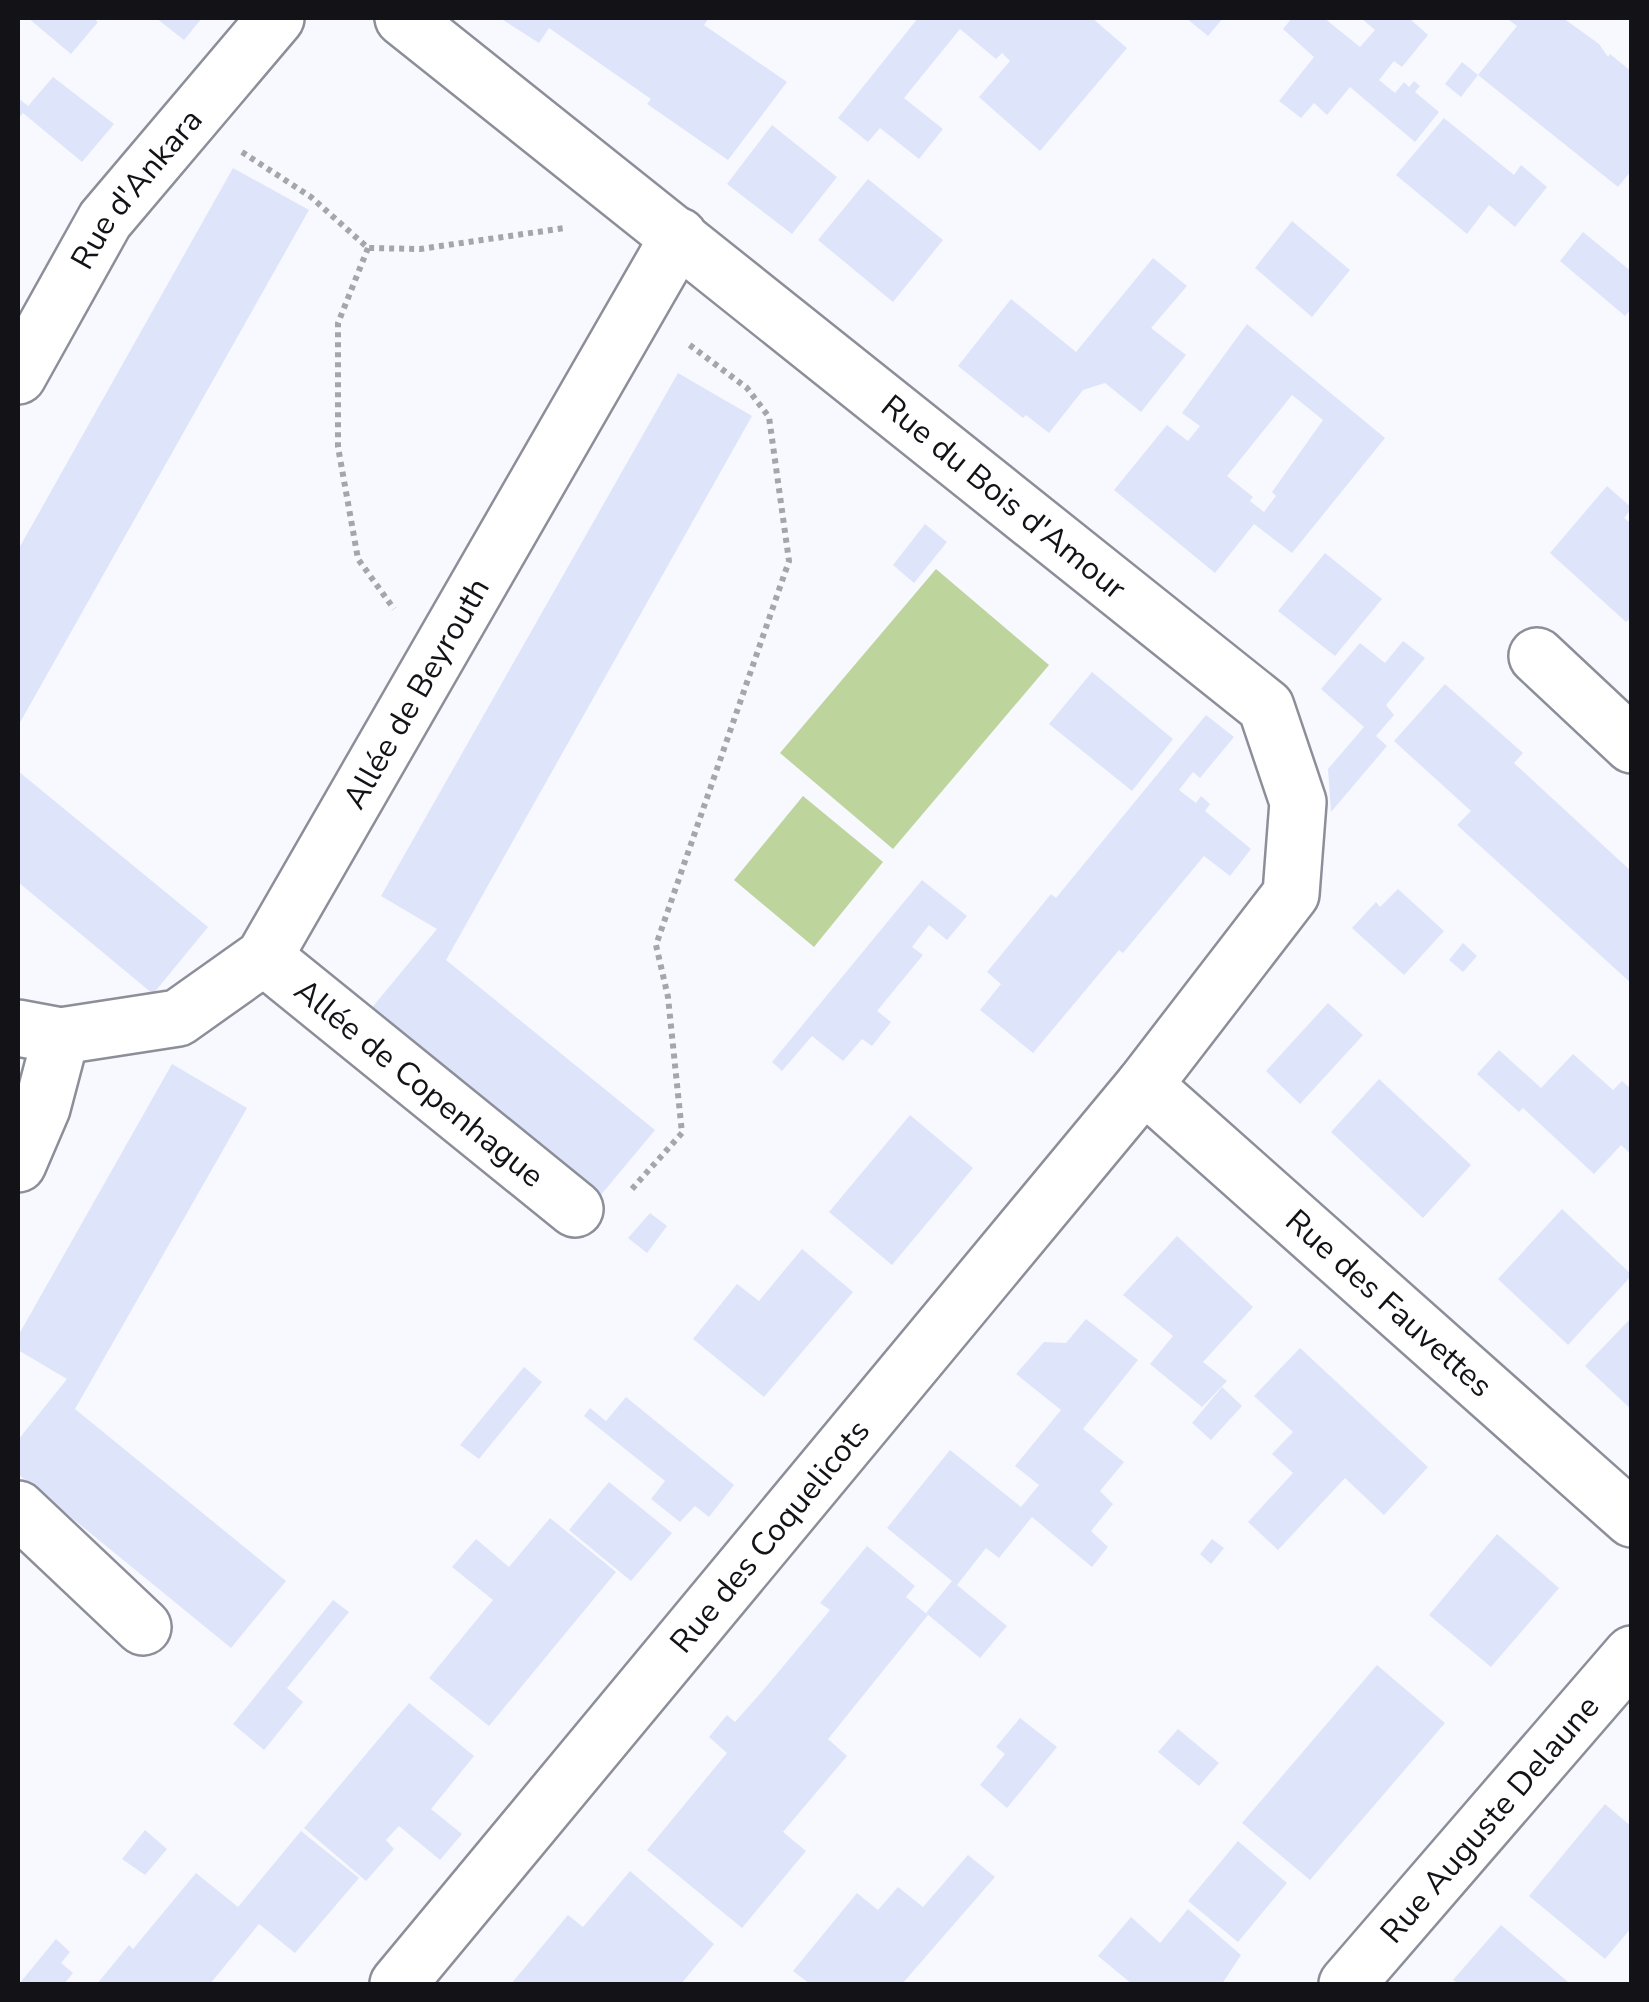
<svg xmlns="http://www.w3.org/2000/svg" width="1649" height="2002" font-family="'Nunito Sans',sans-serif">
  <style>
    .green { fill: #bed49d }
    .building { fill: #dee4fa; fill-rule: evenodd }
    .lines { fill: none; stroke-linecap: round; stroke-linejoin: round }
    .minor-casing { stroke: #8c8f99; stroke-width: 60 }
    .path { stroke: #a5a6aa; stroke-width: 6; stroke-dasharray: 5 5; stroke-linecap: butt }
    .minor { stroke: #fff; stroke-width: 55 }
    .labels { text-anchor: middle; stroke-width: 8; stroke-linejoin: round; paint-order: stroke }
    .street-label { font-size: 32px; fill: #131317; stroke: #fff }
  </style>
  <rect width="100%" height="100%" fill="#f8f9fe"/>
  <path class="green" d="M936,569L1049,665L893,849L780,753Z
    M803,796L883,862L814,947L734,880Z"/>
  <path class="building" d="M28,18H92L98,22L71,54Z
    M156,18H202L184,40Z
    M500,18H709L704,25L787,82L728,160L647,104L651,99L549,28L539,43Z
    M918,18H1092L1127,48L1040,151L979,97L1010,61L1002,53L996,59L960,29L904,98L943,129L919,159L880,128L868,142L838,118Z
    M1186,18H1223L1208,36Z
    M1292,18H1324L1360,47L1375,30L1361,18H1409L1428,35L1402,67L1394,61L1379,80L1395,93L1404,82L1409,87L1414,81L1420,86L1415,92L1439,112L1415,142L1350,87L1327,115L1314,103L1301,118L1279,101L1314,57L1283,29Z
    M1506,18H1563L1599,44L1608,57L1610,54L1632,72V170L1618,187L1478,75L1517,26Z
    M1462,62L1478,75L1461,97L1445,84Z
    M53,77L114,124L82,162L23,113L18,119V98L28,106Z
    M1444,118L1514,175L1521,165L1547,187L1515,227L1489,205L1467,234L1396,175Z
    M772,125L837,177L792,234L727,184Z
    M233,168L309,210L18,726V550Z
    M868,179L943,240L893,302L818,240Z
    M1292,221L1350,270L1312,317L1255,268Z
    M1583,232L1632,272V308L1625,316L1560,261Z
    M1153,258L1187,286L1151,328L1186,355L1141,412L1105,383L1083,390L1049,433L1026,415L1023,418L958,366L1011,299L1076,352Z
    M1247,324L1385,438L1292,553L1254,524L1215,573L1114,490L1167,425L1188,441L1200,426L1182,413ZM1292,395L1323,420L1272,492L1276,496L1264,512L1250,501L1253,497L1227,476Z
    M678,373L752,416L446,960L655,1130L600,1196L370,1010L437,929L381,896Z
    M1607,486L1632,508L1624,518L1632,524V616L1626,622L1550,553Z
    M925,524L947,542L914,583L893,565Z
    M1325,553L1382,599L1335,656L1278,611Z
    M1403,641L1425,658L1386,705L1394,715L1376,736L1387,746L1331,812L1328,769L1364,727L1321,689L1360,643L1385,663Z
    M1092,672L1173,739L1132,791L1049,724Z
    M1445,684L1523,753L1514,763L1632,872V984L1457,825L1471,811L1394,741Z
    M1206,715L1234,737L1200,778L1193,772L1179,790L1196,803L1201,796L1210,804L1205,811L1251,849L1230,876L1204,856L1123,953L1119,950L1033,1053L980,1010L1001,984L987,972L1051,894L1056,898Z
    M18,771L208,927L153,994L18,882Z
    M922,880L967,916L947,940L929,925L912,947L923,955L877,1011L891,1022L872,1046L862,1039L843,1061L812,1036L782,1071L772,1062Z
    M1398,889L1444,931L1404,975L1352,928L1376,902L1380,907Z
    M1463,943L1477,956L1463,972L1449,960Z
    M1328,1003L1363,1035L1300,1104L1266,1071Z
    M1499,1050L1541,1088L1573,1054L1613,1090L1622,1081L1632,1090V1155L1621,1145L1594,1174L1523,1108L1519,1112L1477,1074Z
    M172,1064L247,1108L75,1409L286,1581L231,1648L18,1474V1440L67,1379L18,1350V1336Z
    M1379,1079L1471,1165L1423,1218L1331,1132Z
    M910,1115L973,1168L892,1265L829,1212Z
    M1562,1209L1632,1275L1568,1345L1498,1279Z
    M650,1213L667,1226L647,1253L628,1238Z
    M1177,1236L1253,1307L1203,1362L1227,1381L1202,1407L1150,1364L1173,1336L1123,1295Z
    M802,1249L853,1292L764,1397L693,1339L737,1284L759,1301Z
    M1632,1317V1410L1585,1366Z
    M1086,1319L1138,1360L1083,1429L1124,1462L1100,1491L1113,1504L1091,1531L1108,1547L1092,1567L1032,1517L999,1558L986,1548L957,1585L1007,1626L980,1658L926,1613L952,1581L887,1528L950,1450L1021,1507L1039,1485L1015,1466L1061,1410L1016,1374L1044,1342L1066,1343Z
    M1300,1348L1428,1467L1384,1515L1345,1478L1278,1550L1248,1522L1293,1473L1272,1454L1293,1432L1254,1396Z
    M524,1367L542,1382L479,1459L460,1445Z
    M1222,1387L1242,1406L1211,1440L1192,1423Z
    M626,1397L734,1485L709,1517L695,1506L680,1522L651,1499L665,1481L584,1416L590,1408L606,1421Z
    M609,1482L672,1533L631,1581L569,1530Z
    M550,1518L616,1572L489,1726L429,1678L493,1600L452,1567L476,1539L509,1567Z
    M1497,1534L1559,1588L1491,1667L1429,1615Z
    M1212,1539L1224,1548L1211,1564L1200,1554Z
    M867,1546L915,1586L906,1597L928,1615L828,1739L847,1756L783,1832L806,1851L742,1928L647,1850L727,1753L709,1737L727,1715L735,1722L765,1688L830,1610L820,1603Z
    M333,1600L349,1612L287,1688L303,1702L264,1750L233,1724Z
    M1377,1665L1445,1723L1310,1880L1242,1823Z
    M409,1703L474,1756L431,1809L462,1834L440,1860L399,1826L386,1840L394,1849L366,1881L304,1828Z
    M1020,1718L1057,1747L1007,1808L980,1785L1005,1754L996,1747Z
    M1178,1729L1219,1763L1199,1786L1158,1752Z
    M1605,1804L1632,1827V1927L1605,1959L1529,1896Z
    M145,1830L167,1849L145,1875L122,1859Z
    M301,1831L359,1878L295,1953L259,1924L210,1984H97L129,1945L133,1949L196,1873L238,1907Z
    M1238,1841L1287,1883L1238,1942L1188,1901Z
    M968,1855L995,1877L902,1984H810L793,1971L857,1893L878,1910L898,1887L923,1907Z
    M630,1871L714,1944L681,1984H511L568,1915L583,1927Z
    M1188,1909L1241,1955L1222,1984H1132L1098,1956L1131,1917L1160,1943Z
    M1501,1925L1568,1982L1566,1984H1459L1453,1980Z
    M56,1939L70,1952L61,1963L73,1973L64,1984H19Z"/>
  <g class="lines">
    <g class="minor-casing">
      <g id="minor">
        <path id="s1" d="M18,376L105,220L276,18"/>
        <path d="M1537,656L1632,745"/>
        <path id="s2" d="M264,957L575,1209"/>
        <path id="s3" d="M18,1028L61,1036L178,1018L264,957L679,236"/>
        <path id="s4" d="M1144,1085L1632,1519"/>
        <path d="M18,1164L42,1108L61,1036"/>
        <path d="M18,1509L143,1627"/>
        <path id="s5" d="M398,1984L1144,1085L1291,894L1298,802L1266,707L403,18"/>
        <path id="s6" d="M1347,1984L1632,1654"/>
      </g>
    </g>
    <path class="path" d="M242,152L311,197L368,248L420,249L565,228
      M368,248L338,323V447L358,559L394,609
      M632,1189L682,1133L668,997L656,945L789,561L769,417L747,388L687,343"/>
    <use href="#minor" class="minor"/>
  </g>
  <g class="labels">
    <g class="street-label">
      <text dy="11" stroke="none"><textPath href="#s1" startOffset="222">Rue d'Ankara</textPath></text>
      <text transform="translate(1004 497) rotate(39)" y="11">Rue du Bois d'Amour</text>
      <text dy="11" stroke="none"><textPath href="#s3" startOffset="572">Allée de Beyrouth</textPath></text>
      <text dy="11" stroke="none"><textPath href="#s2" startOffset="200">Allée de Copenhague</textPath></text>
      <text dy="11" stroke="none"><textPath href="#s4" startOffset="328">Rue des Fauvettes</textPath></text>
      <text dy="11" stroke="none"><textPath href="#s5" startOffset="582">Rue des Coquelicots</textPath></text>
      <text dy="11" stroke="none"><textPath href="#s6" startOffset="218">Rue Auguste Delaune</textPath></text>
    </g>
  </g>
  <rect width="1649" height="2002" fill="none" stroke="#131317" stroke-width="40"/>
</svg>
